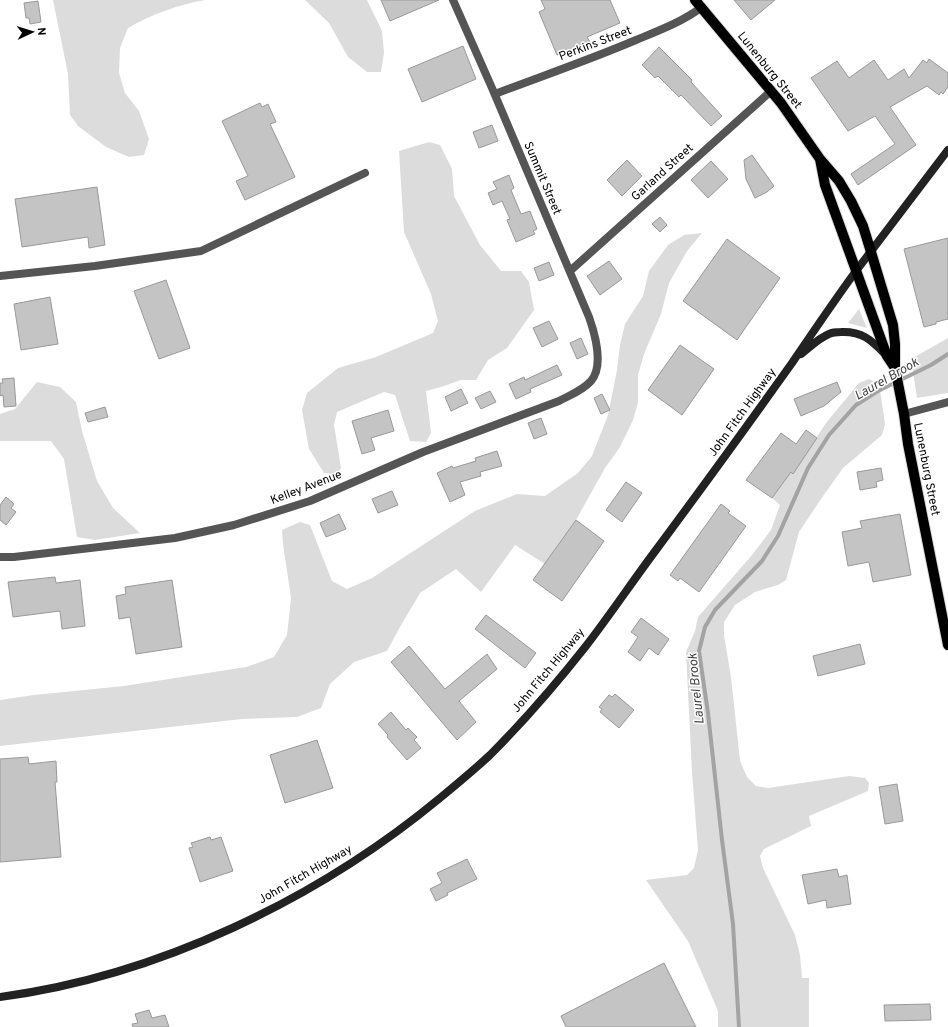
<svg xmlns="http://www.w3.org/2000/svg" width="948" height="1027" font-family="Overpass,sans-serif">
  <style>
    .green { fill: #dcdcdc }
    .lines { fill: none; stroke-linecap: round; stroke-linejoin: round }
    .stream { stroke: #a3a3a3; stroke-width: 4 }
    .building { fill: #c4c4c4; stroke: #999 }
    .primary-casing { stroke: #dbdbdb; stroke-width: 12 }
    .minor { stroke: #555; stroke-width: 8 }
    .secondary { stroke: #222; stroke-width: 8 }
    .primary { stroke: #000; stroke-width: 10 }
    .labels { text-anchor: middle; stroke-width: 3; stroke-linejoin: round; paint-order: stroke }
    .street-label { font-size: 12px; fill: #000; stroke: #fff }
    .water-label { font-size: 13px; font-style: italic; fill: #444; stroke: #fff }
  </style>
  <rect width="100%" height="100%" fill="#fff"/>
  <path class="green" d="M53,0H205C178,5 152,14 128,28L120,48L119,73L125,93L139,111L149,139L144,155L129,157L106,147L78,126L70,115L68,74Z
    M305,0H367L382,31L384,53L381,72H367L348,57L329,23Z
    M429,142L440,145L452,169L454,196L480,245L501,271H521L529,282L534,310L507,348L488,360L476,380H461L441,387L426,391L431,433L426,442L410,441L395,395L384,392L337,412L334,425L341,468L337,474L324,473L309,449L302,410L307,393L338,368L376,357L433,333L438,321L431,294L404,232L399,151Z
    M702,233L687,251L669,283L661,314L644,354L638,375V402L633,420L620,447L605,468L576,520L545,564L515,545L481,592L456,569L420,593L400,627L387,651L354,662L330,684L321,708L297,717L242,719L0,746V700L34,695L124,686L246,667L274,657L287,635L291,598L283,544L282,530L300,522L310,525L332,581L347,589L372,578L475,511L517,494L545,496L578,473L592,456L608,415L617,370L620,345L625,324L643,296L649,271L668,245L684,235Z
    M859,309L866,326L867,328L848,323Z
    M948,338V393L917,398L911,359Z
    M869,379L875,382L880,390L885,424L882,435L843,468L821,499L799,532L786,580L778,585L755,592L735,605L724,622V635L731,677L740,761L747,777L756,786L768,788L849,776L865,778L869,783L868,791L809,816L811,826L764,849L760,856L763,868L795,935L800,955L802,978H809V1027H718V1011L688,941L646,880L687,875L694,868L698,850L692,772L686,652L695,631L698,617L752,555L771,530L780,505L772,498L791,472L793,473L826,423L859,383Z
    M37,382L60,387L76,402L82,431L97,481L113,508L140,533L95,540L77,537L64,459L51,441H0V414L15,409Z"/>
  <g class="lines">
    <path class="stream" d="M739,1027L733,924L722,840L708,713L699,651L705,627L715,610L762,561L778,536L808,468L829,435L856,405L878,391L931,365L948,354"/>
  </g>
  <path class="building" d="M381,0H439L390,21Z
    M541,0H610L620,23L587,37L590,42L557,55L539,12L545,9Z
    M734,0H775L751,20Z
    M38,1L41,22L30,24L29,18H26L24,3Z
    M463,46L476,79L422,102L408,69Z
    M659,47L692,80L691,82L722,116L711,126L681,95L679,97L658,76L655,78L642,65Z
    M929,59L948,73V87L943,94L941,92L939,95L927,86L890,107L916,145L858,185L851,174L895,144L875,116L848,131L811,78L837,61L849,78L874,60L888,80L904,69L909,78L923,60L927,63Z
    M260,103L262,107L268,104L276,122L270,124L295,177L245,200L236,181L248,176L222,121Z
    M492,125L498,141L479,148L473,132Z
    M752,155L774,186L767,192L755,198L746,179L744,160Z
    M627,160L642,176L622,196L607,180Z
    M711,161L728,179L708,198L691,180Z
    M509,175L514,188L511,190L521,214L530,211L537,229L533,231L535,234L516,242L507,220L510,219L502,201L493,205L488,193L497,189L493,182Z
    M97,187L105,245L89,248L88,237L22,247L15,199Z
    M660,217L667,225L660,232L652,224Z
    M948,238V319L936,322V324L924,327L904,249Z
    M727,239L780,278L737,340L683,301Z
    M609,261L622,279L600,295L587,276Z
    M549,262L554,275L539,281L534,268Z
    M166,280L190,348L159,359L134,291Z
    M50,297L58,344L21,350L14,304Z
    M549,321L558,339L542,347L533,328Z
    M581,338L588,354L577,359L570,343Z
    M680,345L714,369L682,415L648,390Z
    M557,365L562,375L530,389L531,392L516,399L509,384L524,377L525,380Z
    M14,378L16,406L4,407L3,395L0,396V383H3L2,379Z
    M837,382L841,392L824,406L801,416L794,399Z
    M461,389L468,403L451,411L445,397Z
    M490,391L496,402L481,409L475,398Z
    M602,394L610,410L601,414L594,398Z
    M105,407L108,417L88,422L85,413Z
    M388,410L394,431L371,438L375,450L362,454L352,421Z
    M541,418L547,434L534,439L528,423Z
    M806,430L817,438L793,474L791,472L772,498L746,480L781,433L796,444Z
    M497,451L502,466L480,472L481,476L460,482L465,495L450,502L437,473L452,466L453,468L476,461L475,458Z
    M881,468L883,480L876,482L877,487L860,490L857,472Z
    M626,482L642,493L622,522L606,510Z
    M392,491L398,505L378,513L372,499Z
    M6,497L14,504L11,508L16,512L6,525L0,520V505Z
    M721,504L730,511L728,513L746,526L699,592L680,578L678,581L670,575Z
    M339,514L346,529L326,537L320,523Z
    M900,514L911,575L873,582L869,562L848,566L842,532L862,528L860,521Z
    M576,520L604,541L562,601L533,580Z
    M55,577L56,583L80,580L85,626L62,629L60,611L13,617L8,582Z
    M172,580L182,647L136,654L130,617L119,619L116,596L126,594L125,587Z
    M486,615L536,653L525,668L475,629Z
    M641,618L669,639L658,655L649,648L640,661L628,652L638,637L631,632Z
    M860,644L865,664L818,676L813,656Z
    M409,646L445,689L487,654L497,669L459,701L476,722L457,740L391,662Z
    M615,694L634,710L619,728L600,712L602,709L599,707L609,695L612,697Z
    M391,712L406,730L408,728L417,737L414,740L421,748L407,760L387,737L388,735L378,724Z
    M317,740L333,788L285,803L270,755Z
    M28,757L29,764L56,761L57,782H55L61,857L0,862V759Z
    M897,784L903,821L885,824L879,787Z
    M210,837L211,840L221,837L233,871L200,882L189,848L193,847L191,843Z
    M467,859L477,879L447,893L448,895L436,901L430,889L442,883L437,873Z
    M837,869L839,877L847,875L851,904L827,908L826,900L808,904L802,875Z
    M664,963L696,1027H566L561,1016Z
    M930,1004L931,1020L885,1021L884,1005Z
    M149,1010L152,1018L165,1015L169,1027H133L132,1024L138,1023L135,1014Z"/>
  <g class="lines">
    <g class="primary-casing">
      <path id="primary" d="M695,0L781,103L820,159L839,181L851,201L863,226L871,252L893,325L895,344V368L904,414L908,444L948,645
        M820,159L825,185L887,356L895,368"/>
    </g>
    <path class="minor" d="M495,94C542,76 589,60 636,40C658,31 682,22 702,7
      M570,271L771,91
      M0,276L95,266L201,251L365,173
      M904,414L948,402
      M0,557H14L175,538L234,525L310,501L423,452L559,401C570,395 582,391 591,381C604,366 595,334 589,317L492,88L453,0"/>
    <path class="secondary" d="M801,354C810,347 819,338 829,334C833,332 837,332 841,332C863,331 872,341 886,355
      M0,997C158,976 318,899 440,798C457,784 474,770 490,755C524,721 556,684 586,646C610,615 632,582 656,550C702,488 747,426 792,363C813,332 834,301 856,271C887,230 918,190 948,150"/>
    <use href="#primary" class="primary"/>
  </g>
  <g class="labels">
    <g class="street-label">
      <text transform="translate(595 43) rotate(-21)" y="4">Perkins Street</text>
      <text transform="translate(770 70) rotate(51)" y="4">Lunenburg Street</text>
      <text transform="translate(662 172) rotate(-42)" y="4">Garland Street</text>
      <text transform="translate(543 178) rotate(67)" y="4">Summit Street</text>
      <text transform="translate(742 412) rotate(-54)" y="4">John Fitch Highway</text>
      <text transform="translate(927 469) rotate(79)" y="4">Lunenburg Street</text>
      <text transform="translate(306 487) rotate(-21)" y="4">Kelley Avenue</text>
      <text transform="translate(548 670) rotate(-50)" y="4">John Fitch Highway</text>
      <text transform="translate(305 874) rotate(-30)" y="4">John Fitch Highway</text>
    </g>
    <g class="water-label">
      <text transform="translate(886 378) rotate(-30)" y="5">Laurel Brook</text>
      <text transform="translate(695 689) rotate(-96)" y="5">Laurel Brook</text>
    </g>
  </g>
  <g transform="translate(32 32) rotate(86)" stroke="#ffffff" stroke-width="3" paint-order="stroke">
  <path d="M0-3L7 15L0 10L-7 15Z" fill="#000000"/>
  <text y="-6" font-size="11" font-weight="bold" text-anchor="middle" fill="#000000">N</text>
  </g>
</svg>
